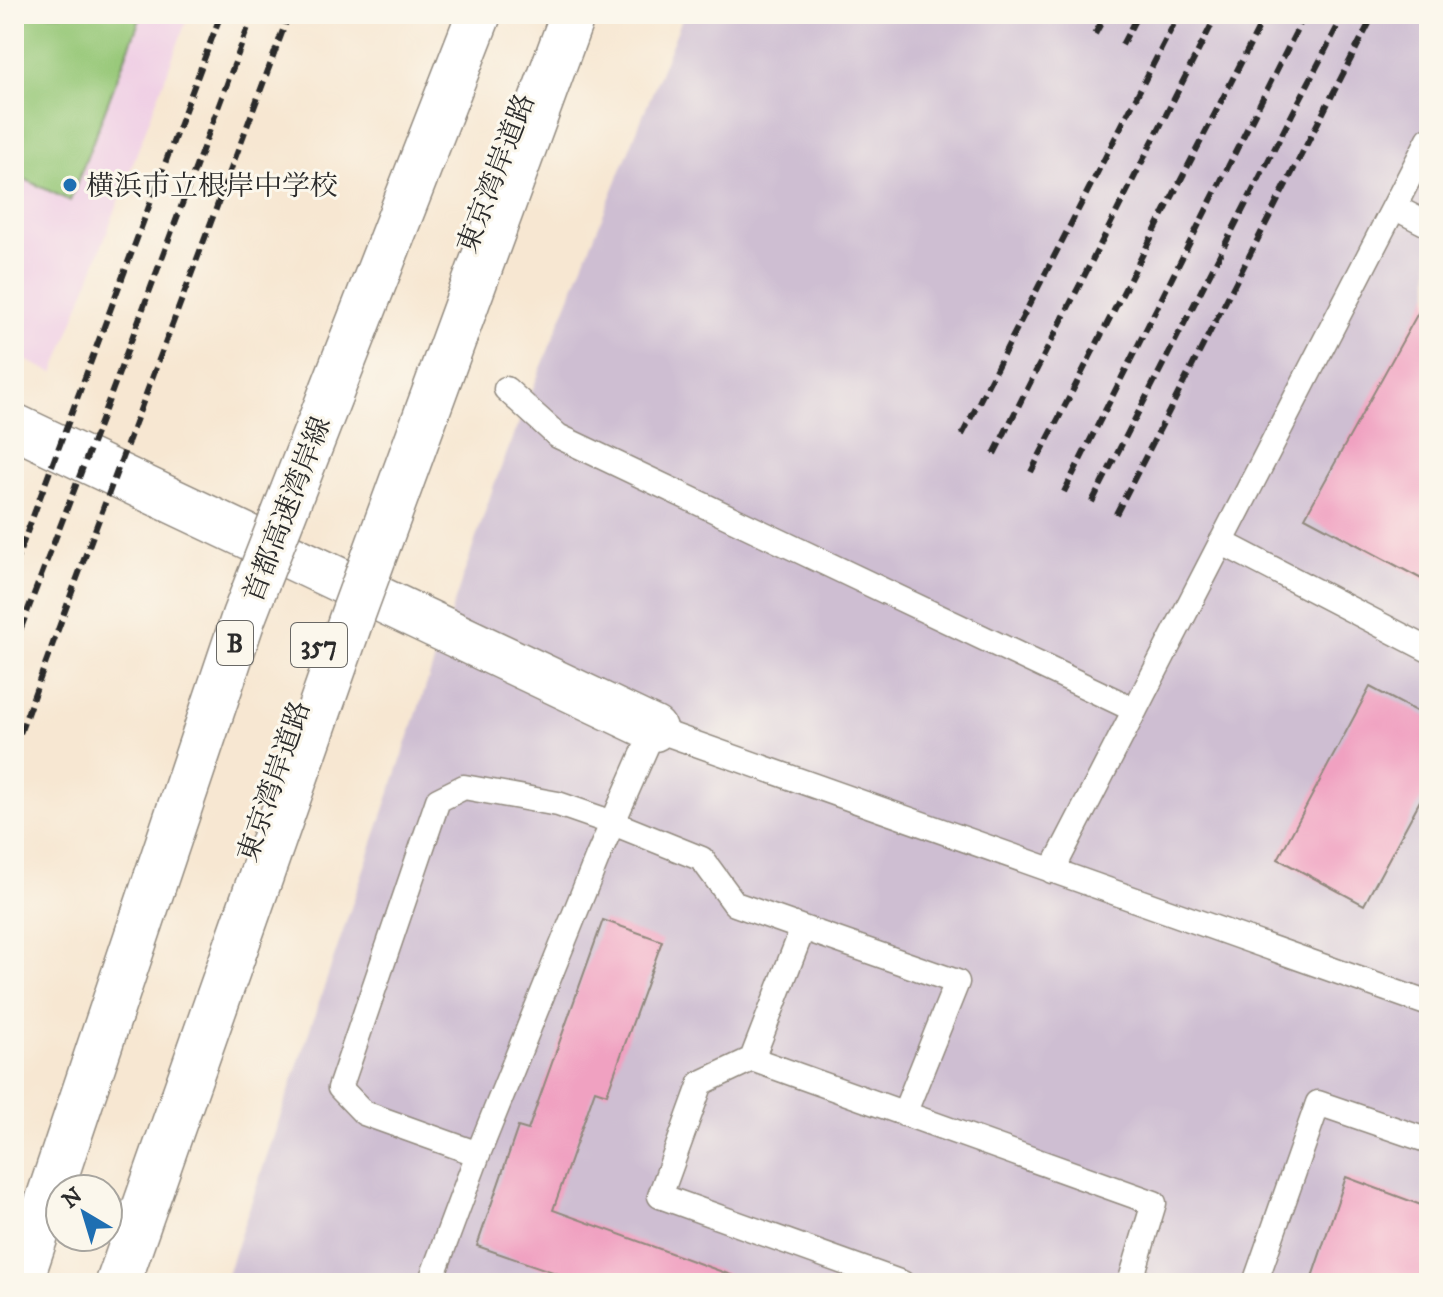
<svg xmlns="http://www.w3.org/2000/svg" width="1443" height="1297" font-family="'IM FELL DW Pica','Noto Serif JP',serif">
  <style>
    .built { fill: #f0d0e5 }
    .industrial { fill: #cebed2 }
    .green { fill: #97c878; stroke: #617a52; stroke-width: 2 }
    .building { fill: #f0a1c1 }
    .lines { fill: none; stroke-linecap: round; stroke-linejoin: round }
    .lane-casing { stroke: #91897e; stroke-width: 27 }
    .secondary-casing { stroke: #91897e; stroke-width: 47 }
    .lane { stroke: #fff; stroke-width: 24 }
    .secondary { stroke: #fff; stroke-width: 44 }
    .rail { stroke: #2b2b2b; stroke-width: 6; stroke-dasharray: 12 6; stroke-linecap: butt }
    .highway-bridge-casing { stroke: #91897e; stroke-width: 47; stroke-linecap: butt }
    .highway-bridge { stroke: #fff; stroke-width: 44 }
    .poi-dot { fill: #1f6fb2; stroke: #fbf7ec; stroke-width: 3 }
    .labels { text-anchor: middle; stroke-width: 6; stroke-linejoin: round; paint-order: stroke }
    .shield { fill: #fbf7ec; stroke: #696865; stroke-width: 2 }
    .shield-label { font-size: 26px; font-weight: bold; fill: #2b2b2b }
    .street-label { font-size: 28px; fill: #2b2b2b; stroke: #fbf7ec }
    .poi-label { font-size: 28px; fill: #2b2b2b; stroke: #fbf7ec; text-anchor: start }
  </style>
  <rect width="100%" height="100%" fill="#fbf7ec"/>
  <filter id="ink" filterUnits="userSpaceOnUse"><feTurbulence type="fractalNoise" baseFrequency=".0125" numOctaves="2"/><feDisplacementMap in="SourceGraphic" scale="16" xChannelSelector="R" yChannelSelector="G"/><feConvolveMatrix kernelMatrix="1 2 1 2 8 2 1 2 1" color-interpolation-filters="sRGB"/></filter>
  <filter id="wash" filterUnits="userSpaceOnUse"><feTurbulence type="fractalNoise" baseFrequency=".006" numOctaves="4" result="noise"/><feDisplacementMap in="SourceGraphic" scale="32" xChannelSelector="R" yChannelSelector="G"/><feGaussianBlur stdDeviation="1.8" result="paint"/><feColorMatrix in="noise" values="0 0 0 0 0 0 0 0 0 0 0 0 0 0 0 0 0 1.4 0 .05"/><feComposite in="paint" operator="in"/></filter>
  <g filter="url(#wash)">
    <rect width="100%" height="100%" fill="#f7e7d2"/>
    <path class="built" d="M14,14H189L54,373L14,355Z"/>
    <path class="industrial" d="M684,14H1429V1283H224L494,485Z"/>
    <path class="green" d="M14,14H142L70,201L14,174Z"/>
    <g id="blocks">
      <path class="building" d="M1429,293V583L1305,517Z
        M1370,687L1429,718V784L1364,905L1278,859Z
        M603,920L662,941L607,1094L595,1090L553,1210L739,1278L738,1283H585L477,1246L518,1127L528,1130Z
        M1346,1177L1429,1208V1283H1310Z"/>
    </g>
  </g>
  <g filter="url(#ink)">
    <use href="#blocks" fill-opacity="0" stroke="#91897e" stroke-width="2"/>
    <g class="lines">
      <g class="lane-casing">
        <path id="lane" d="M1394,207L1429,225
          M506,389L558,436L1135,710
          M1221,542L1429,650
          M1052,871L1429,139
          M803,928L957,982L904,1114
          M752,1059L1154,1203L1130,1283
          M430,1283L478,1154
          M902,1283L660,1196L701,1083L752,1059L803,928L735,904L702,859L613,823L558,804L464,787L438,800L340,1088L364,1113L478,1154L598,856L654,729L1429,1004
          M1255,1283L1318,1103L1429,1141"/>
      </g>
      <g class="secondary-casing">
        <path id="secondary" d="M14,426L654,729"/>
      </g>
      <use href="#lane" class="lane"/>
      <use href="#secondary" class="secondary"/>
      <path class="rail" d="M1073,19L1075,14
        M1095,34L1106,14
        M1122,45L1138,14
        M962,435L1179,14
        M994,454L1217,14
        M1031,472L1266,14
        M1064,492L1305,14
        M1092,502L1344,14
        M1116,514L1374,14
        M14,567L221,14
        M14,646L110,397L253,14
        M14,750C103,504 198,259 289,14"/>
      <g class="highway-bridge-casing">
        <path id="highway-bridge" d="M20,1283L244,616L479,14
          M118,1283L353,614L573,14"/>
      </g>
      <use href="#highway-bridge" class="highway-bridge"/>
    </g>
  </g>
  <circle class="poi-dot" cx="70" cy="185" r="8"/>
  <g class="labels">
    <g class="shield">
      <rect x="217" y="621" width="36" height="44" rx="6"/>
      <rect x="291" y="623" width="56" height="44" rx="6"/>
    </g>
    <g class="shield-label">
      <text x="235" y="652">B</text>
      <text x="319" y="654">357</text>
    </g>
    <g class="street-label">
      <text transform="translate(495 173) rotate(-69)" y="10">東京湾岸道路</text>
      <text transform="translate(286 509) rotate(-69)" y="10">首都高速湾岸線</text>
      <text transform="translate(273 781) rotate(-71)" y="10">東京湾岸道路</text>
    </g>
    <g class="poi-label">
      <text x="86" y="195">横浜市立根岸中学校</text>
    </g>
  </g>
  <rect width="1443" height="1297" fill="none" stroke="#fbf7ec" stroke-width="48"/>
  <g transform="translate(84 1213) rotate(322)"><circle r="38" fill="#fbf7ec" stroke="#a8a59f" stroke-width="2"/>
  <path d="M0-6L14 30L0 20L-14 30Z" fill="#1f6fb2"/>
  <text y="-12" font-size="22" font-weight="bold" text-anchor="middle" fill="#2b2b2b">N</text>
  </g>
</svg>
